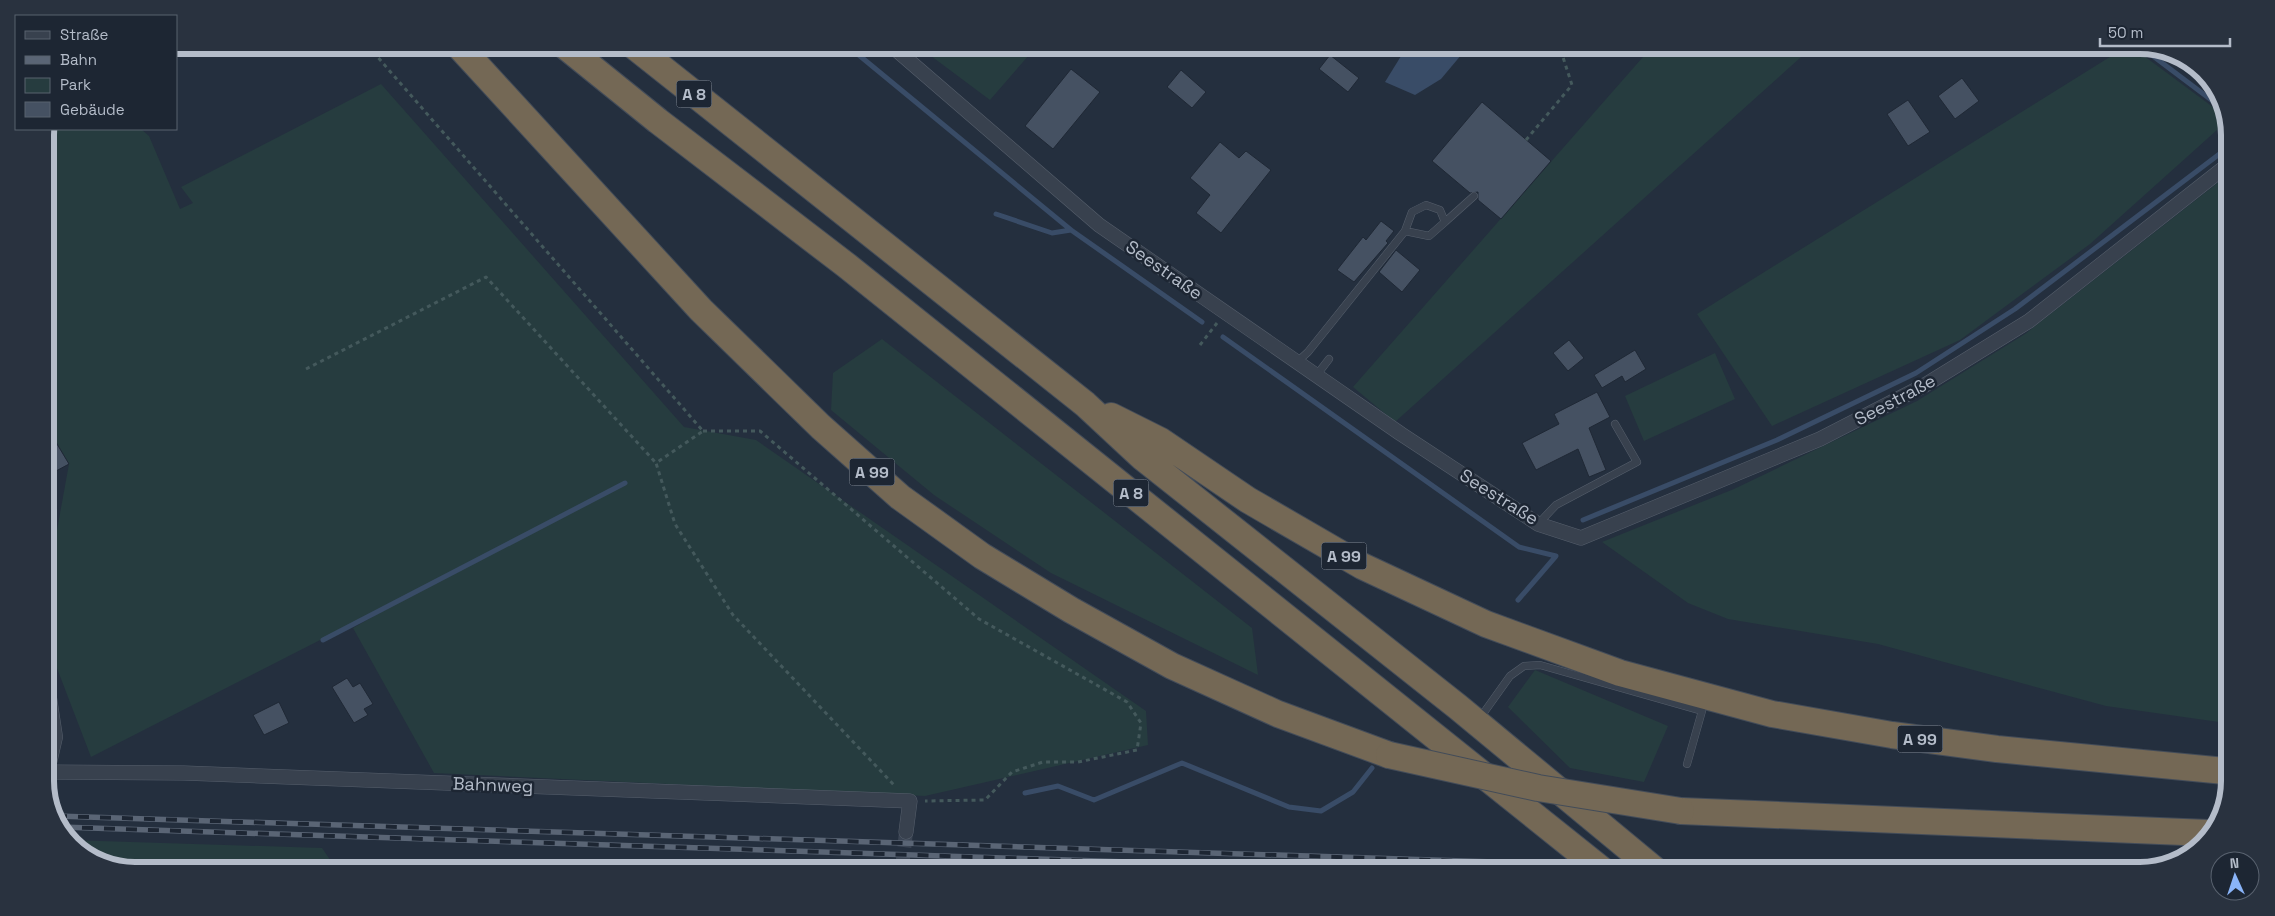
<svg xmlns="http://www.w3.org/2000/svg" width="2275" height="916" font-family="'Space Grotesk',sans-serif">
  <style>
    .green { fill: #263c3f }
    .water { fill: #394c67 }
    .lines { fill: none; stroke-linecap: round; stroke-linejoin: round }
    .stream { stroke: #394c67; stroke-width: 5 }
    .building { fill: #455162; stroke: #1f2835 }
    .street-tunnel { stroke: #3a4453; stroke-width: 14; stroke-dasharray: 14 7; stroke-linecap: butt }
    .lane-casing { stroke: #565f6c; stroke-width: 8 }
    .street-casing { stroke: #565f6c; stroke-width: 15 }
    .highway-casing { stroke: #434c59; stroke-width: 28 }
    .path { stroke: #44595c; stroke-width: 3; stroke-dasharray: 4 4; stroke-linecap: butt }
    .lane { stroke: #38414e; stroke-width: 7 }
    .street { stroke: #38414e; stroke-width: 14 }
    .highway { stroke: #746855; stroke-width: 26 }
    .rail-casing { stroke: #5a6575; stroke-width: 5.5 }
    .rail { stroke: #1d2633; stroke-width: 4; stroke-dasharray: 11; stroke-linecap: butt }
    .highway-bridge-casing { stroke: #434c59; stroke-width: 28; stroke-linecap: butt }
    .highway-bridge { stroke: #746855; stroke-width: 26 }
    .labels { text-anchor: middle; stroke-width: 5; stroke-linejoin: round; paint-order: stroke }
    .shield { fill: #1d2633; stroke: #878f9c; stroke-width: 1 }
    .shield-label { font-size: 16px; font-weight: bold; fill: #b4bcc9 }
    .street-label { font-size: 18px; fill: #b4bcc9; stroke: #1d2633 }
    .rim { fill: none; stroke: #b4bcc9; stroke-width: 6 }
  </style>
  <rect width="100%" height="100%" fill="#242f3e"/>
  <path class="green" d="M919,47H1036L990,100Z
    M1650,49H1810L1395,422L1353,387Z
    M2121,50H2136L2225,116L2227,121L2090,244L1960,340L1772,426L1697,314Z
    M381,84L684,427L756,440L1146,711L1148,745L925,796L434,773L353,628L428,585L91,757L45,637V540L57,530L69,464L45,422V129H141L149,136L180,209L193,203L181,187Z
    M2229,174L2226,723L2106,706L1878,644L1728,619L1688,603L1602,542L1734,489L1917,401L2025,334Z
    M882,339L1252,628L1258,675L1051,573L934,495L831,410L833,373Z
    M1715,353L1735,399L1644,441L1625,396Z
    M1535,670L1668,726L1644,782L1570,768L1508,707Z
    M69,840L322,848L335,867L106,866Z"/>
  <path class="water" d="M1406,48H1467L1441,79L1415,95L1385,82Z"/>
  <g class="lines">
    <path class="stream" d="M849,47L1071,230
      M2145,50L2222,108
      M996,214L1052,233L1071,230L1202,322
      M1223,337L1519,547L1556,556L1518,600
      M1583,520L1777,440L1916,373L2015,309L2230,146
      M323,640L625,483
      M1025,793L1058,786L1094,800L1182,763L1289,807L1321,811L1353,792L1372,768"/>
  </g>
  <path class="building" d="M1330,55L1359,78L1348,92L1319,69Z
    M1071,69L1100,92L1053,149L1025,126Z
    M1181,70L1206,92L1192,108L1167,87Z
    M1962,78L1979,101L1955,119L1938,96Z
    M1908,100L1930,132L1908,146L1887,114Z
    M1482,102L1551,161L1501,219L1478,200V192L1470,193L1432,161Z
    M1220,142L1239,158L1246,151L1271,170L1221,233L1196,213L1210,195L1190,178Z
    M1381,221L1394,231L1386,241L1388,243L1354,282L1337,270L1363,237L1366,240Z
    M1396,250L1420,270L1402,292L1379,272Z
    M1569,340L1584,358L1568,371L1553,353Z
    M1635,350L1646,369L1625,382L1622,376L1602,388L1594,375Z
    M1597,392L1610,417L1589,428L1606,470L1589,477L1578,449L1536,470L1522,443L1559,424L1554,414Z
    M45,424L69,464L45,477Z
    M347,678L353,687L360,683L373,704L364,709L368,715L354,723L332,687Z
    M279,702L289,723L264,735L253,715Z"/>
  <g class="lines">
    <path class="street-tunnel" d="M902,868L906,832"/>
    <g class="lane-casing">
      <path id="lane" d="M1445,222L1474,196
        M1297,362L1308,352L1405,231L1412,212L1426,205L1440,210L1445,222L1429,236L1405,231
        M1316,376L1329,359
        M1538,524L1556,505L1637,462L1615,424
        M45,645L59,737L51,772
        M1480,718L1510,676L1524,666L1540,665L1702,711L1687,764"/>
    </g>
    <g class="street-casing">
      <path id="street" d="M893,47L1099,225L1401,434L1538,524L1581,538L1820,439L1925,385L2029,321L2230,163
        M2186,62L2212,81
        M45,772L184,773L910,801L906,832"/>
    </g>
    <g class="highway-casing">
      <path id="highway" d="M459,46L701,310L821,427L900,497L982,556L1071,610L1172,666L1278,714L1389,755
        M565,46L658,121L846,265L1602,870
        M634,46L1085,404L1142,457L1458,707L1655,870
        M1111,416L1161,441L1248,500L1362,566L1486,624L1620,673L1772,714L1892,735L1997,749L2225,771
        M1681,811L2208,833"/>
    </g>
    <path class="path" d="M368,46L703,431L656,463L675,524L733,615L894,785
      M1526,140L1572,85L1560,48
      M1200,345L1217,323
      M306,369L486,277L656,463
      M703,431H760L979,619L1127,702L1141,723L1137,750L1078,762H1043L1012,772L985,800L925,801"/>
    <use href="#lane" class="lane"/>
    <use href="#street" class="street"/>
    <use href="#highway" class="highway"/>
    <g class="rail-casing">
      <path id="rail" d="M56,816L1744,870
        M60,827L1341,869"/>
    </g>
    <use href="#rail" class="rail"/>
    <g class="highway-bridge-casing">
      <path id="highway-bridge" d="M1389,755L1538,788L1681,811"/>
    </g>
    <use href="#highway-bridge" class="highway-bridge"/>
  </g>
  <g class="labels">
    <g class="shield">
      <rect x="676.5" y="80.5" width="35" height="27" rx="4"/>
      <rect x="849.5" y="458.5" width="45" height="27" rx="4"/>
      <rect x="1113.5" y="479.5" width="35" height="27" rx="4"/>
      <rect x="1321.5" y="542.5" width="45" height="27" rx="4"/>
      <rect x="1897.5" y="725.5" width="45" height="27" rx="4"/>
    </g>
    <g class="shield-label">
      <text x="694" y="100">A 8</text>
      <text x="872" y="478">A 99</text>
      <text x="1131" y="499">A 8</text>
      <text x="1344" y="562">A 99</text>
      <text x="1920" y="745">A 99</text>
    </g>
    <g class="street-label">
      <text transform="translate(1164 270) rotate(35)" y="6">Seestraße</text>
      <text transform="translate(1895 400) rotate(-28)" y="6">Seestraße</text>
      <text transform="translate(1499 497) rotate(32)" y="6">Seestraße</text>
      <text transform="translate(493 785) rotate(2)" y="6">Bahnweg</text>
    </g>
  </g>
  <path d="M0 0H2275V916H0ZM135 54H2140A81 81 0 0 1 2221 135V781A81 81 0 0 1 2140 862H135A81 81 0 0 1 54 781V135A81 81 0 0 1 135 54Z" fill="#29323f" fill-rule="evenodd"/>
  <path class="rim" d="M135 54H2140A81 81 0 0 1 2221 135V781A81 81 0 0 1 2140 862H135A81 81 0 0 1 54 781V135A81 81 0 0 1 135 54Z"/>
  <rect x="15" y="15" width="162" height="115" fill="#1d2633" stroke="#59626f"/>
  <rect x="25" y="31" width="25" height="8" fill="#38414e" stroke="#59626f"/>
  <text x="60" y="40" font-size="15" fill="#b4bcc9">Straße</text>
  <rect x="25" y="56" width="25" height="8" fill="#5a6575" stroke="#59626f"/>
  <text x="60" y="65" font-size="15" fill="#b4bcc9">Bahn</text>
  <rect x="25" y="78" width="25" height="15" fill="#263c3f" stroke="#59626f"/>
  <text x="60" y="90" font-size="15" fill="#b4bcc9">Park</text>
  <rect x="25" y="102" width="25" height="15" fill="#455162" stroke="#59626f"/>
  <text x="60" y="115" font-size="15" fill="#b4bcc9">Gebäude</text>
  <g transform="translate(2235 876) rotate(357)"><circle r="24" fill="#1d2633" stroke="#59626f"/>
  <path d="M0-4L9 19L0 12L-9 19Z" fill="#8ab4f8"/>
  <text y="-8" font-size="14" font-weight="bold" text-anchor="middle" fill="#b4bcc9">N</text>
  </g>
  <path d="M2100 38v8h130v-8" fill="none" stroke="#b4bcc9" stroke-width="2.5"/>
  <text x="2108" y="38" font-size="15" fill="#b4bcc9" stroke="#1d2633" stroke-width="4" paint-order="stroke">50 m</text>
</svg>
